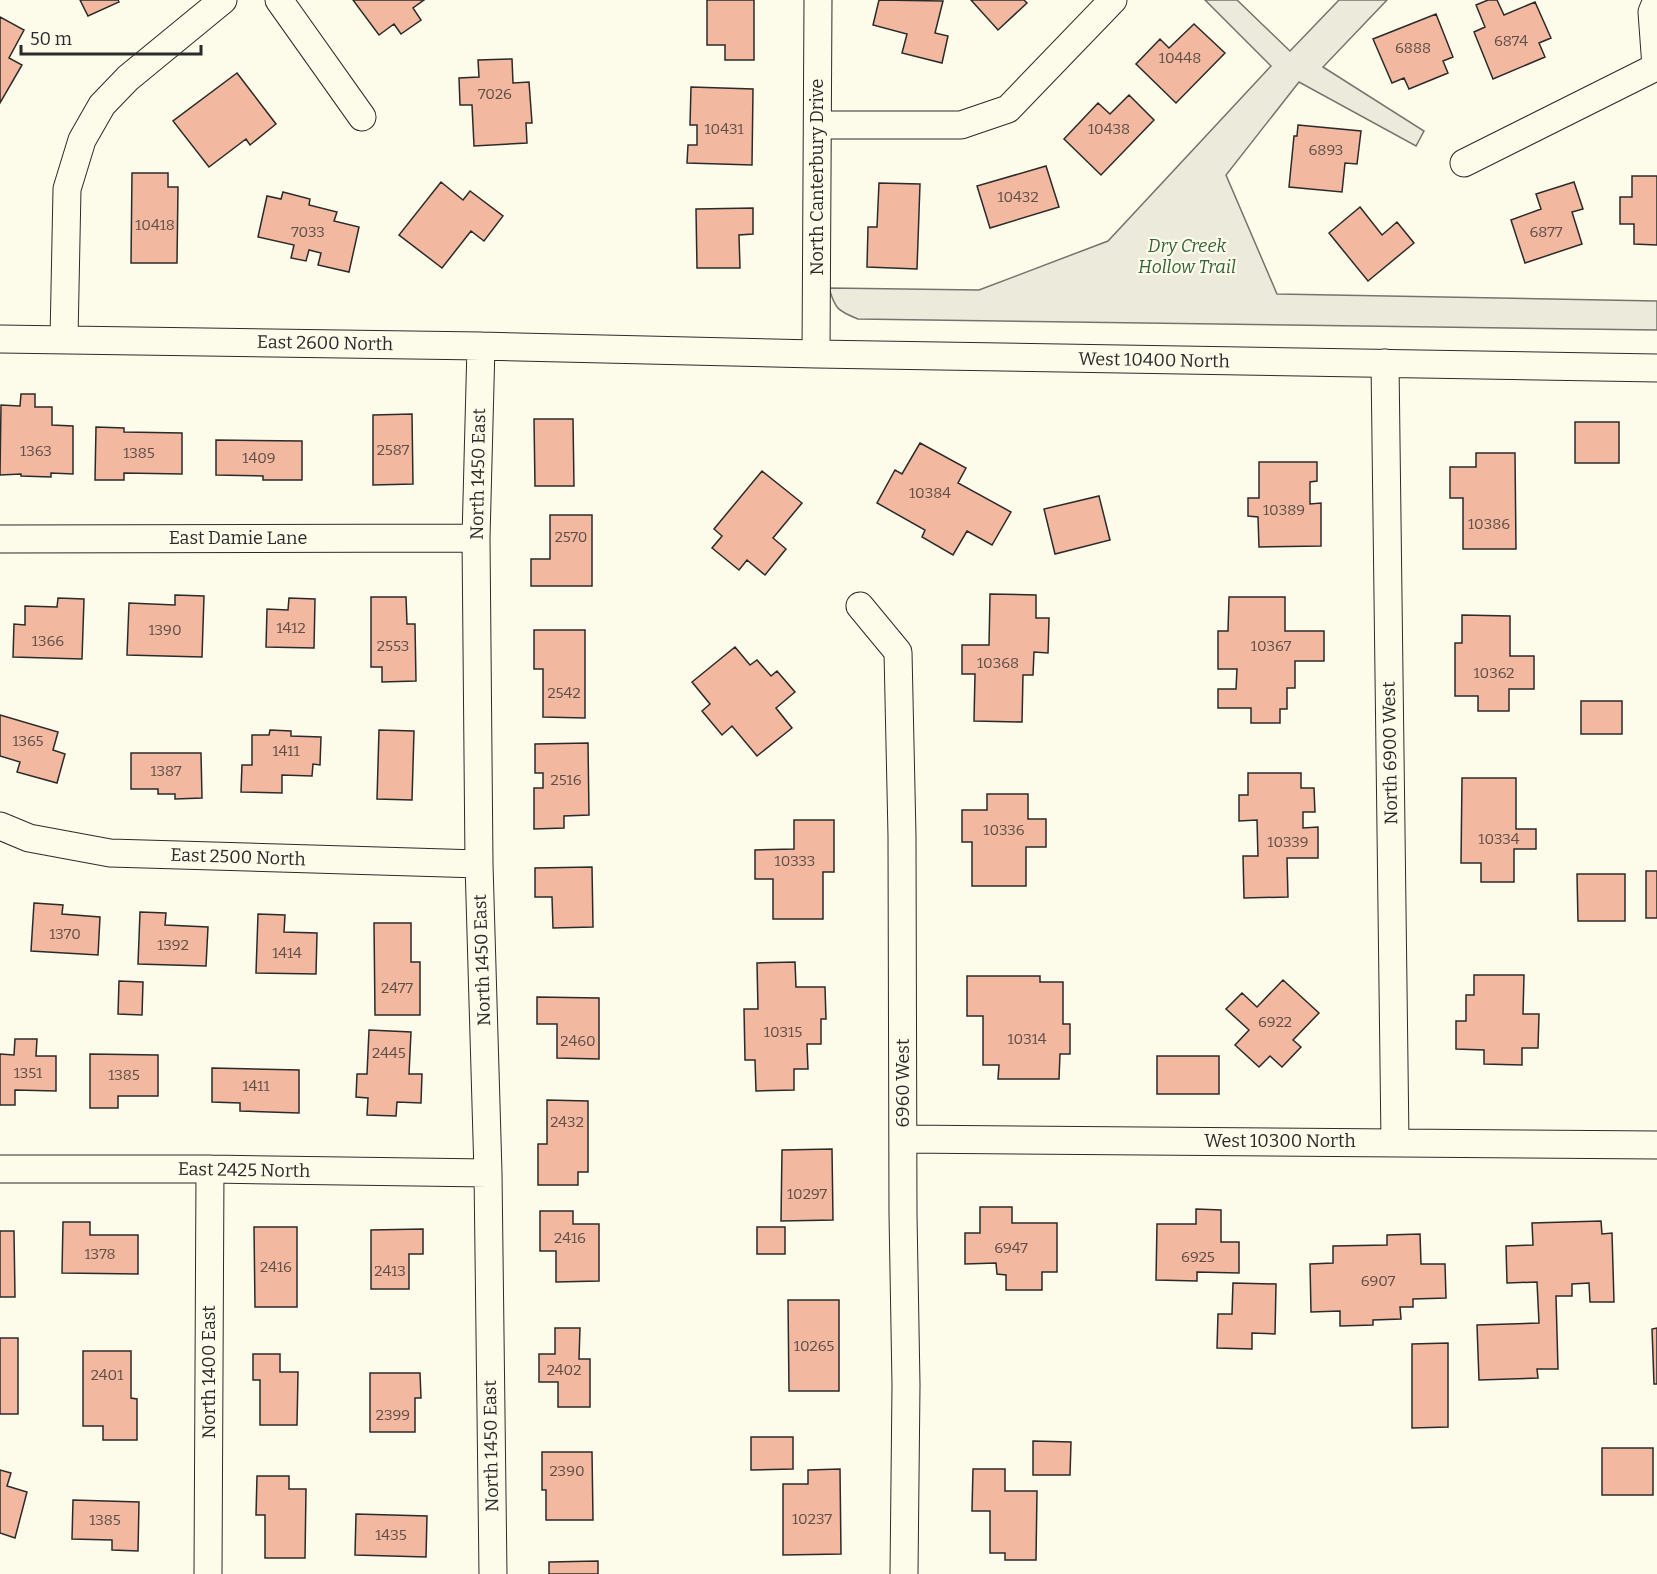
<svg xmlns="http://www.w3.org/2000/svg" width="1657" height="1574" font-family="Bitter,serif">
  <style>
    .green { fill: #ecebdb; stroke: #74746e; stroke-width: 1.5 }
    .building { fill: #f2b8a0; stroke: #2b2b2b; stroke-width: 1.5 }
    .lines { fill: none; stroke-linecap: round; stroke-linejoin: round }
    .minor-casing { stroke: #2b2b2b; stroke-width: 29 }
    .minor { stroke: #fdfbea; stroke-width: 27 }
    .labels { text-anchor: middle; stroke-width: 4.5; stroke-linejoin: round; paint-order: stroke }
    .number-label { font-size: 15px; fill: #5d4e48 }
    .street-label { font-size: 18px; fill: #2b2b2b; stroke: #fdfbea }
    .park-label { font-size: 18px; font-style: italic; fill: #34623c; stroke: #fdfbea }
  </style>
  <rect width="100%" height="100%" fill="#fdfbea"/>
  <path class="green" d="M1205,0H1237L1290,51L1339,0H1387L1323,67L1424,131L1416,146L1299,82L1226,175L1277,294L1657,301V330L858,319C838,311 835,309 829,288L979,290L1108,241L1271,66Z"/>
  <path class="building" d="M80,0H118L119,2L88,16Z
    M353,0H424L413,8L421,20L401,34L394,24L379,35Z
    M707,0H754V60H725V45H707Z
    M879,0L943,1L935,33L948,36L942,63L902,53L907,34L873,25Z
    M971,0H1024L1027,3L998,30Z
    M1488,0H1497L1504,15L1535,2L1551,38L1539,43L1545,57L1493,79L1474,32L1485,27L1476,5Z
    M1436,14L1453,57L1443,61L1448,73L1409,89L1404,78L1392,83L1373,39Z
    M0,17L24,30L9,58L22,65L0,103Z
    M1194,24L1225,53L1176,103L1136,64L1160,39L1169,48Z
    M512,59L513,83L529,82L532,123H526L527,143L474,146L472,105H460L459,78L479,77L478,60Z
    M237,73L276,124L250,145L246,139L209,167L173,121Z
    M691,87L753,89L752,165L687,163L688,145H697V125H690Z
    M1129,95L1154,120L1101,175L1064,139L1098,103L1110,114Z
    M1298,125L1361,131L1357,164L1345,163L1342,192L1289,187L1294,136H1297Z
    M1046,166L1059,207L990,228L977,186Z
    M132,173H168V187H178L177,263H131Z
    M1632,176H1657V245L1634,244V224H1620V197H1632Z
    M441,182L463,200L470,191L503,216L484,241L471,231L442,268L399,235Z
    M1574,182L1583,209L1572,212L1582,244L1525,263L1511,220L1541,209L1536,194Z
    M879,183L920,184L917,269L867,267L868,227H877Z
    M283,192L310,199L309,205L337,212L334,221L359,227L349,272L318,265L321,253L309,250L306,261L291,258L294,245L258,237L267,196L281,199Z
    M1360,207L1382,235L1397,222L1414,243L1368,281L1329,233Z
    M753,208V234L739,235L740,268H697L696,209Z
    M21,394H35V407H52V425L73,426V474L51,473V477L21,476V474L0,475L1,405L20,406Z
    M412,414L413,484L373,485V415Z
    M534,419H573L574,486H535Z
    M1575,422H1619V463H1575Z
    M96,427L124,428V432L182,433V474L124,473V480H95Z
    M216,440L302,441V480H263V476L216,475Z
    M920,443L966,468L958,483L1011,512L992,545L967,531L953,555L922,537L925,530L877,503L895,470L902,474Z
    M1476,453H1515L1516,549H1463V498H1450V467H1476Z
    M1259,462H1317V481L1310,482V504L1321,503V546L1259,547L1258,517L1248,516V498H1259Z
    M762,471L802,503L773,538L786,549L765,575L747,560L739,570L712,548L722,536L714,529Z
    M1099,496L1110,540L1055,554L1044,509Z
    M550,515H592V586H531V559H550Z
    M990,594L1036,595V618H1049L1048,653L1034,652L1033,675H1023L1022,722L974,721L975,674H962V645H989Z
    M175,595L204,596L202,657L127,655L129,603L175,605Z
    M371,597H406L407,624H415L416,681L382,682V667H371Z
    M1229,597H1285V631H1324V661H1295V688H1287V709H1280V723H1251V708H1218V689H1236L1237,669H1218V631H1228Z
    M58,598L84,599L82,659L13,657L14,624L25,625V606L57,607Z
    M289,598L315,599L314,648L266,647L267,609L288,610Z
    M1462,615L1510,616V656H1534V689H1509V711H1478V696H1455V643H1462Z
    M534,630H585V718L543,717V669H534Z
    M735,647L750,665L757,660L771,676L777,671L795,692L776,708L792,728L757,756L732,726L722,735L702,711L710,704L692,682Z
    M1581,701H1622V734H1581Z
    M0,715L58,732L53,750L65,754L57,783L17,772L20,762L0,756Z
    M270,730L291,731V736L321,737L320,765L313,764L312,776L282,775V793L241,792L242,765H252V735H269Z
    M379,730L414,731L412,800L377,799Z
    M588,743L589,815L564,816V828L534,829V788H543V773H535V744Z
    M131,753H201L202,798L175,799V794H158V789H131Z
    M1248,773H1301V788H1314L1315,812H1303V828L1318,827V858H1287L1288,897L1244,898L1243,856H1258L1257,820L1239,821V795H1248Z
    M1462,778H1516V829H1536V849H1514V882H1481V863H1461Z
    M987,794H1028V819H1046V847H1026V886H972V842H962V810H987Z
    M794,820H834V872H823V919H773V879H755V850L794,849Z
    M592,867L593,927L553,928L552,897H535V868Z
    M1646,871H1657V918H1646Z
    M1577,874H1625V921H1578Z
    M34,903L63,905L62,914L100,917L98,955L31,951Z
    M140,912L166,913L165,925L208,927L206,966L138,964Z
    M258,914L285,915L284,932L317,933L316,974L256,973Z
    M374,923H411V962H420V1015H375Z
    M795,962L796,987H825L826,1019H821V1044H807L808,1069H794V1090L756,1091L755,1060H745L744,1009H758L757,963Z
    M1474,975H1524L1523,1014H1539L1538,1048H1522V1065L1484,1064V1050L1456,1049V1021H1466V995H1474Z
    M967,976H1040V982H1063V1024H1070V1054H1060L1059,1079H998L999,1065H983V1016H967Z
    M1283,980L1319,1013L1293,1040L1301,1047L1282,1067L1270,1056L1259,1067L1235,1045L1249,1030L1226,1009L1242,993L1257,1007Z
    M119,981L143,982L142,1015L118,1014Z
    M537,997L599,998V1059L557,1058V1024H537Z
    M369,1030L411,1032L409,1074H422L421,1103L397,1102L396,1116L367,1115L368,1098L356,1097L357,1074H367Z
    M15,1039H37L36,1056H56V1091L15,1090V1105H0V1054L14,1055Z
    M90,1054L158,1055V1096H118V1108H90Z
    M1157,1056H1219V1094H1157Z
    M212,1068L299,1070V1113L240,1111V1103L212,1102Z
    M547,1100L588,1101V1172H578V1185H538V1144H547Z
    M832,1149L833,1220L781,1221L782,1150Z
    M980,1207H1012V1223H1057V1272H1042V1290H1006V1275L997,1274L996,1263L965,1264V1233H980Z
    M1196,1209L1221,1210V1242H1239V1273L1197,1272V1281L1156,1280L1157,1224H1196Z
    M540,1211H573V1224H599V1281L556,1282V1251H540Z
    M1601,1221L1602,1234L1612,1233L1614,1302H1590L1589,1283L1572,1284V1296H1556L1558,1369H1537L1538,1378L1479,1380L1477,1325L1539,1323L1537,1282L1507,1283L1506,1246L1533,1245L1532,1223Z
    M63,1222H90V1235H138V1274L62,1273Z
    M254,1227H297V1307H255Z
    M757,1227H785V1254H757Z
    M423,1229V1254H409V1289H371V1230Z
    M0,1231H14L15,1297H0Z
    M1420,1234L1421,1264H1445L1446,1298L1413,1299V1307H1400L1401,1319L1373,1320V1325L1340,1326V1311L1311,1312L1310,1264L1333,1263V1246L1387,1245V1235Z
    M1233,1283L1276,1284L1275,1334L1252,1333V1349L1217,1348L1218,1314H1232Z
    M788,1300H839V1391H789Z
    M555,1328H580L579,1359H590V1407H558V1382H539V1354H555Z
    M1657,1328V1384H1654L1652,1329Z
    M0,1338H18V1414H0Z
    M1448,1343V1427L1412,1428V1344Z
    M83,1351H131V1398L137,1399V1440H103V1426H83Z
    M253,1354H280V1372H298L297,1425H260V1380H253Z
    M370,1373H420L421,1398H415V1432H370Z
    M751,1437H793V1469L751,1470Z
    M1033,1441L1071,1442L1070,1475H1033Z
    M1602,1448H1653V1495H1602Z
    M542,1452H592L593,1520H546V1490H542Z
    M840,1469L841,1554L783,1555V1484H808V1470Z
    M973,1469H1005V1491H1037L1036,1560H1005V1553H990V1511H972Z
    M0,1470L11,1473L7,1486L27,1492L15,1538L0,1533Z
    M257,1476H289V1489H306L305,1558H265V1515H256Z
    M73,1500L139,1502L138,1551L112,1550V1540L72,1539Z
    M356,1514L427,1516L426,1557L355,1555Z
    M598,1561V1574H549V1562Z"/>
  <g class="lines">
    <g class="minor-casing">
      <path id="minor" d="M279,0L362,117
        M1656,67L1652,12L1657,0
        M818,125H961L1008,109L1113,0
        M1464,163L1656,67
        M0,339L481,346L816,354L1657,368
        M64,339L67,189L82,140L102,105L128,78L223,0
        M481,346L476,538L479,864L488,1173L493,1574
        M816,354L818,0
        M1385,363L1395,1142
        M0,539L476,538
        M860,606L898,652L902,836L903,1214L906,1385L904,1574
        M0,826L29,838L110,853L479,864
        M903,1139L1657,1145
        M0,1169H210L488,1173
        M208,1574L210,1169"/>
    </g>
    <use href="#minor" class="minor"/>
  </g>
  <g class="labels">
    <g class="number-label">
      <text x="1511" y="46">6874</text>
      <text x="1413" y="53">6888</text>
      <text x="1180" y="63">10448</text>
      <text x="495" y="99">7026</text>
      <text x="724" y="134">10431</text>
      <text x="1109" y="134">10438</text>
      <text x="1326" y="155">6893</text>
      <text x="1018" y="202">10432</text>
      <text x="155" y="230">10418</text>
      <text x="308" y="237">7033</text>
      <text x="1546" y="237">6877</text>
      <text x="393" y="455">2587</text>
      <text x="36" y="456">1363</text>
      <text x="139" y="458">1385</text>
      <text x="259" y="463">1409</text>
      <text x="930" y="498">10384</text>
      <text x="1284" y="515">10389</text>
      <text x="1489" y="529">10386</text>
      <text x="571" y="542">2570</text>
      <text x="291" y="633">1412</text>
      <text x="165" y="635">1390</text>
      <text x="48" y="646">1366</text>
      <text x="393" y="651">2553</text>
      <text x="1271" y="651">10367</text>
      <text x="998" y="668">10368</text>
      <text x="1494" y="678">10362</text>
      <text x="564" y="698">2542</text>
      <text x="28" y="746">1365</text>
      <text x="286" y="756">1411</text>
      <text x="166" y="776">1387</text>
      <text x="566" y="785">2516</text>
      <text x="1004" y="835">10336</text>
      <text x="1499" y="844">10334</text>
      <text x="1288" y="847">10339</text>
      <text x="795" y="866">10333</text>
      <text x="65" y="939">1370</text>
      <text x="173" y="950">1392</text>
      <text x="287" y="958">1414</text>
      <text x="397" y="993">2477</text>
      <text x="1275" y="1027">6922</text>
      <text x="783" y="1037">10315</text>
      <text x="1027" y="1044">10314</text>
      <text x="578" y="1046">2460</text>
      <text x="389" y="1058">2445</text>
      <text x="28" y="1078">1351</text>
      <text x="124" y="1080">1385</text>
      <text x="256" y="1091">1411</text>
      <text x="567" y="1127">2432</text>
      <text x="807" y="1199">10297</text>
      <text x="570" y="1243">2416</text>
      <text x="1011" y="1253">6947</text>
      <text x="100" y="1259">1378</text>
      <text x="1198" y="1262">6925</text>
      <text x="276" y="1272">2416</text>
      <text x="390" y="1276">2413</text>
      <text x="1378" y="1286">6907</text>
      <text x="814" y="1351">10265</text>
      <text x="564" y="1375">2402</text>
      <text x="107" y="1380">2401</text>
      <text x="393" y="1420">2399</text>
      <text x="567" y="1476">2390</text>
      <text x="812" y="1524">10237</text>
      <text x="105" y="1525">1385</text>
      <text x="391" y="1540">1435</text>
    </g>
    <g class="street-label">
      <text transform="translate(817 177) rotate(-90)" y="6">North Canterbury Drive</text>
      <text transform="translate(325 343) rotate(1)" y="6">East 2600 North</text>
      <text transform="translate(1154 360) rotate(1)" y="6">West 10400 North</text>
      <text transform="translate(478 474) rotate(-89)" y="6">North 1450 East</text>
      <text x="238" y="544">East Damie Lane</text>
      <text transform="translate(1390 753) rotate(-91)" y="6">North 6900 West</text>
      <text transform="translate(238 857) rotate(2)" y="6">East 2500 North</text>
      <text transform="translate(482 960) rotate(-92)" y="6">North 1450 East</text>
      <text transform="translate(903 1083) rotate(-90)" y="6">6960 West</text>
      <text x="1280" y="1147">West 10300 North</text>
      <text transform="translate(244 1170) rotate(1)" y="6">East 2425 North</text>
      <text transform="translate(209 1372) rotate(-90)" y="6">North 1400 East</text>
      <text transform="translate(491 1446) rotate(-91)" y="6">North 1450 East</text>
    </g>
    <g class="park-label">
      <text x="1187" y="252">Dry Creek<tspan x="1187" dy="21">Hollow Trail</tspan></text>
    </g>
  </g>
  <path d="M21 45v9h180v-9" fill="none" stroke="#2b2b2b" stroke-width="3"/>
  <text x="30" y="45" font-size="18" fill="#2b2b2b" stroke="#fdfbea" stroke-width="4.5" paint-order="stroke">50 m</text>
</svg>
